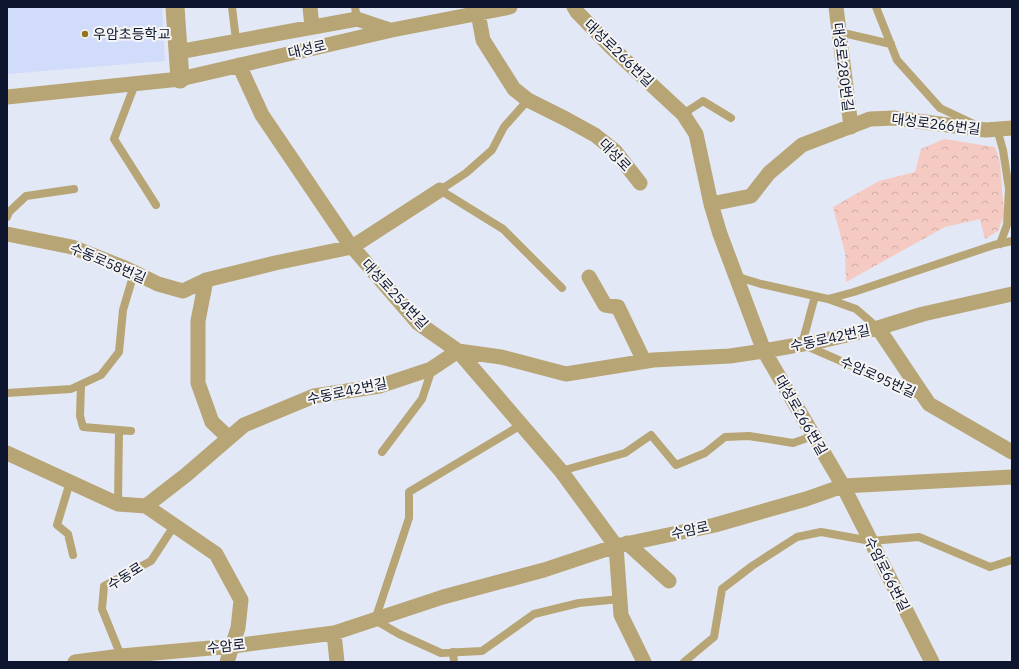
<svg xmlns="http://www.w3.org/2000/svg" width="1019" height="669" font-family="'IBM Plex Sans','Noto Sans KR',sans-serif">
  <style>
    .built { fill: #d0dcfa }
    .forest { fill: url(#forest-crowns) }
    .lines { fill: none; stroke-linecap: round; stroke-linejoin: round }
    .service { stroke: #b8a575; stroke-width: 8 }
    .minor { stroke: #b8a575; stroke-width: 15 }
    .tertiary { stroke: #b8a575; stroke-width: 19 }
    .poi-dot { fill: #93751c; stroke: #f5f5f5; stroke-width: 1.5 }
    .labels { text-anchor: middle; stroke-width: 4; stroke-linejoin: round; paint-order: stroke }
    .poi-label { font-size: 14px; fill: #0e152e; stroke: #f5f5f5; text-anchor: start }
    .street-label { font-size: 14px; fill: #0e152e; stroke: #f5f5f5 }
  </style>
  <defs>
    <pattern id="forest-crowns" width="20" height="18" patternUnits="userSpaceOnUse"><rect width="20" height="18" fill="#f5cac2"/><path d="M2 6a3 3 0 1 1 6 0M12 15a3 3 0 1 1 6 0" fill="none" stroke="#d1ada7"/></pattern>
  </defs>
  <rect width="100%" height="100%" fill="#e2e8f6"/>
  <path class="built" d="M7,7H162L165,61L7,74Z"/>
  <path class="forest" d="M944,139L995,147L1000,163L1004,215L998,231L985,239L980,219L945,227L846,282L845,253L833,207L879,181L915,172L921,149Z"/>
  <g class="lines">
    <path class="service" d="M232,7L236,40
      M355,7L357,19
      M876,7L897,60L940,108L974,124
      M839,32L891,44
      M135,84L114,139L156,205
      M528,100L504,127L492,150L466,173L440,190L503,229L562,288
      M683,114L703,101L731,118
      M997,129L1003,150L1009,189L1007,225L1000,244
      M7,217L9,212L26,196L74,189
      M735,276L761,284L828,299L854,292L994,245L1012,241
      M815,296L802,344L921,396
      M828,299L856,309L878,328
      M81,385L80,416L83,427L131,431
      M7,393L71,389L101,375L119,352L123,310L134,273
      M521,425L409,492V518L375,620L399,634L441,653L482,651L534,614L579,603L620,599
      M382,452L422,399L432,369
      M561,471L625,453L651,435L676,465L705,453L725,437L749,436L793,443L813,436
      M70,482L57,525L68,534L73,555
      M118,504L119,430
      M453,652L454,662
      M121,656L102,609L104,586L151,561L174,526
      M684,662L714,637L722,589L752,566L797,537L821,532L871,541L919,537L990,567L1012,560"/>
    <path class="minor" d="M310,7L312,27
      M574,7L577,12L612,48L683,114L696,134L711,204L720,234L764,351L843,486L932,662
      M836,7L851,127
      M478,13L483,40L514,89L528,100L566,119L595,135L615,151L640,183
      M178,52L357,19L390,30
      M239,65L262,115L348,242L418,323L458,351L561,471L616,546L621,615L644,662
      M7,97L180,79L392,30L510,7
      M711,204L751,196L769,173L802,145L870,119L894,118L986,130L1012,128
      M7,234L72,247L125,268L158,284L183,291L206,280L275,263L352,247L440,190
      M589,277L605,305L618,307L644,361
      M206,280L198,321V383L212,422L229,438
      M878,328L929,404L1012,452
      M7,453L118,504L146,506L216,554L241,600L238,628L227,662
      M146,506L186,475L244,425L314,396L380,386L431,369L458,351L501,357L566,374L653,360L730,356L764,351L825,340L878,328L923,314L1012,294
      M627,543L669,581
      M334,633L337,662
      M75,662L121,656L233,646L334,633L443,597L544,570L616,546L715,525L806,499L843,486L1012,477"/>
    <path class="tertiary" d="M175,7L180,79"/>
  </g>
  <circle class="poi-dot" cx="85" cy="34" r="4"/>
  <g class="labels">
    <g class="poi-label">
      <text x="93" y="39">우암초등학교</text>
    </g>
    <g class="street-label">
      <text transform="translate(307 49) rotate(-13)" y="5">대성로</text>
      <text transform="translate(619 53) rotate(44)" y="5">대성로266번길</text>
      <text transform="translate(843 67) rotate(83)" y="5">대성로280번길</text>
      <text transform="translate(936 124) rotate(7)" y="5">대성로266번길</text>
      <text transform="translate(615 155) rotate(46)" y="5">대성로</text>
      <text transform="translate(108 263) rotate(23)" y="5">수동로58번길</text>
      <text transform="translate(395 294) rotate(47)" y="5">대성로254번길</text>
      <text transform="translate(830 338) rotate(-12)" y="5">수동로42번길</text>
      <text transform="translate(878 377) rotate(24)" y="5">수암로95번길</text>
      <text transform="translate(347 391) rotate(-12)" y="5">수동로42번길</text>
      <text transform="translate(801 415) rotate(60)" y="5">대성로266번길</text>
      <text transform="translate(690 530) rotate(-12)" y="5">수암로</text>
      <text transform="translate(887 574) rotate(63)" y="5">수암로66번길</text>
      <text transform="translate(125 576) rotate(-32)" y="5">수동로</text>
      <text transform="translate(226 646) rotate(-6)" y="5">수암로</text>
    </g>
  </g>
  <rect width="1019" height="669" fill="none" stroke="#0e152e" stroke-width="16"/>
</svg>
